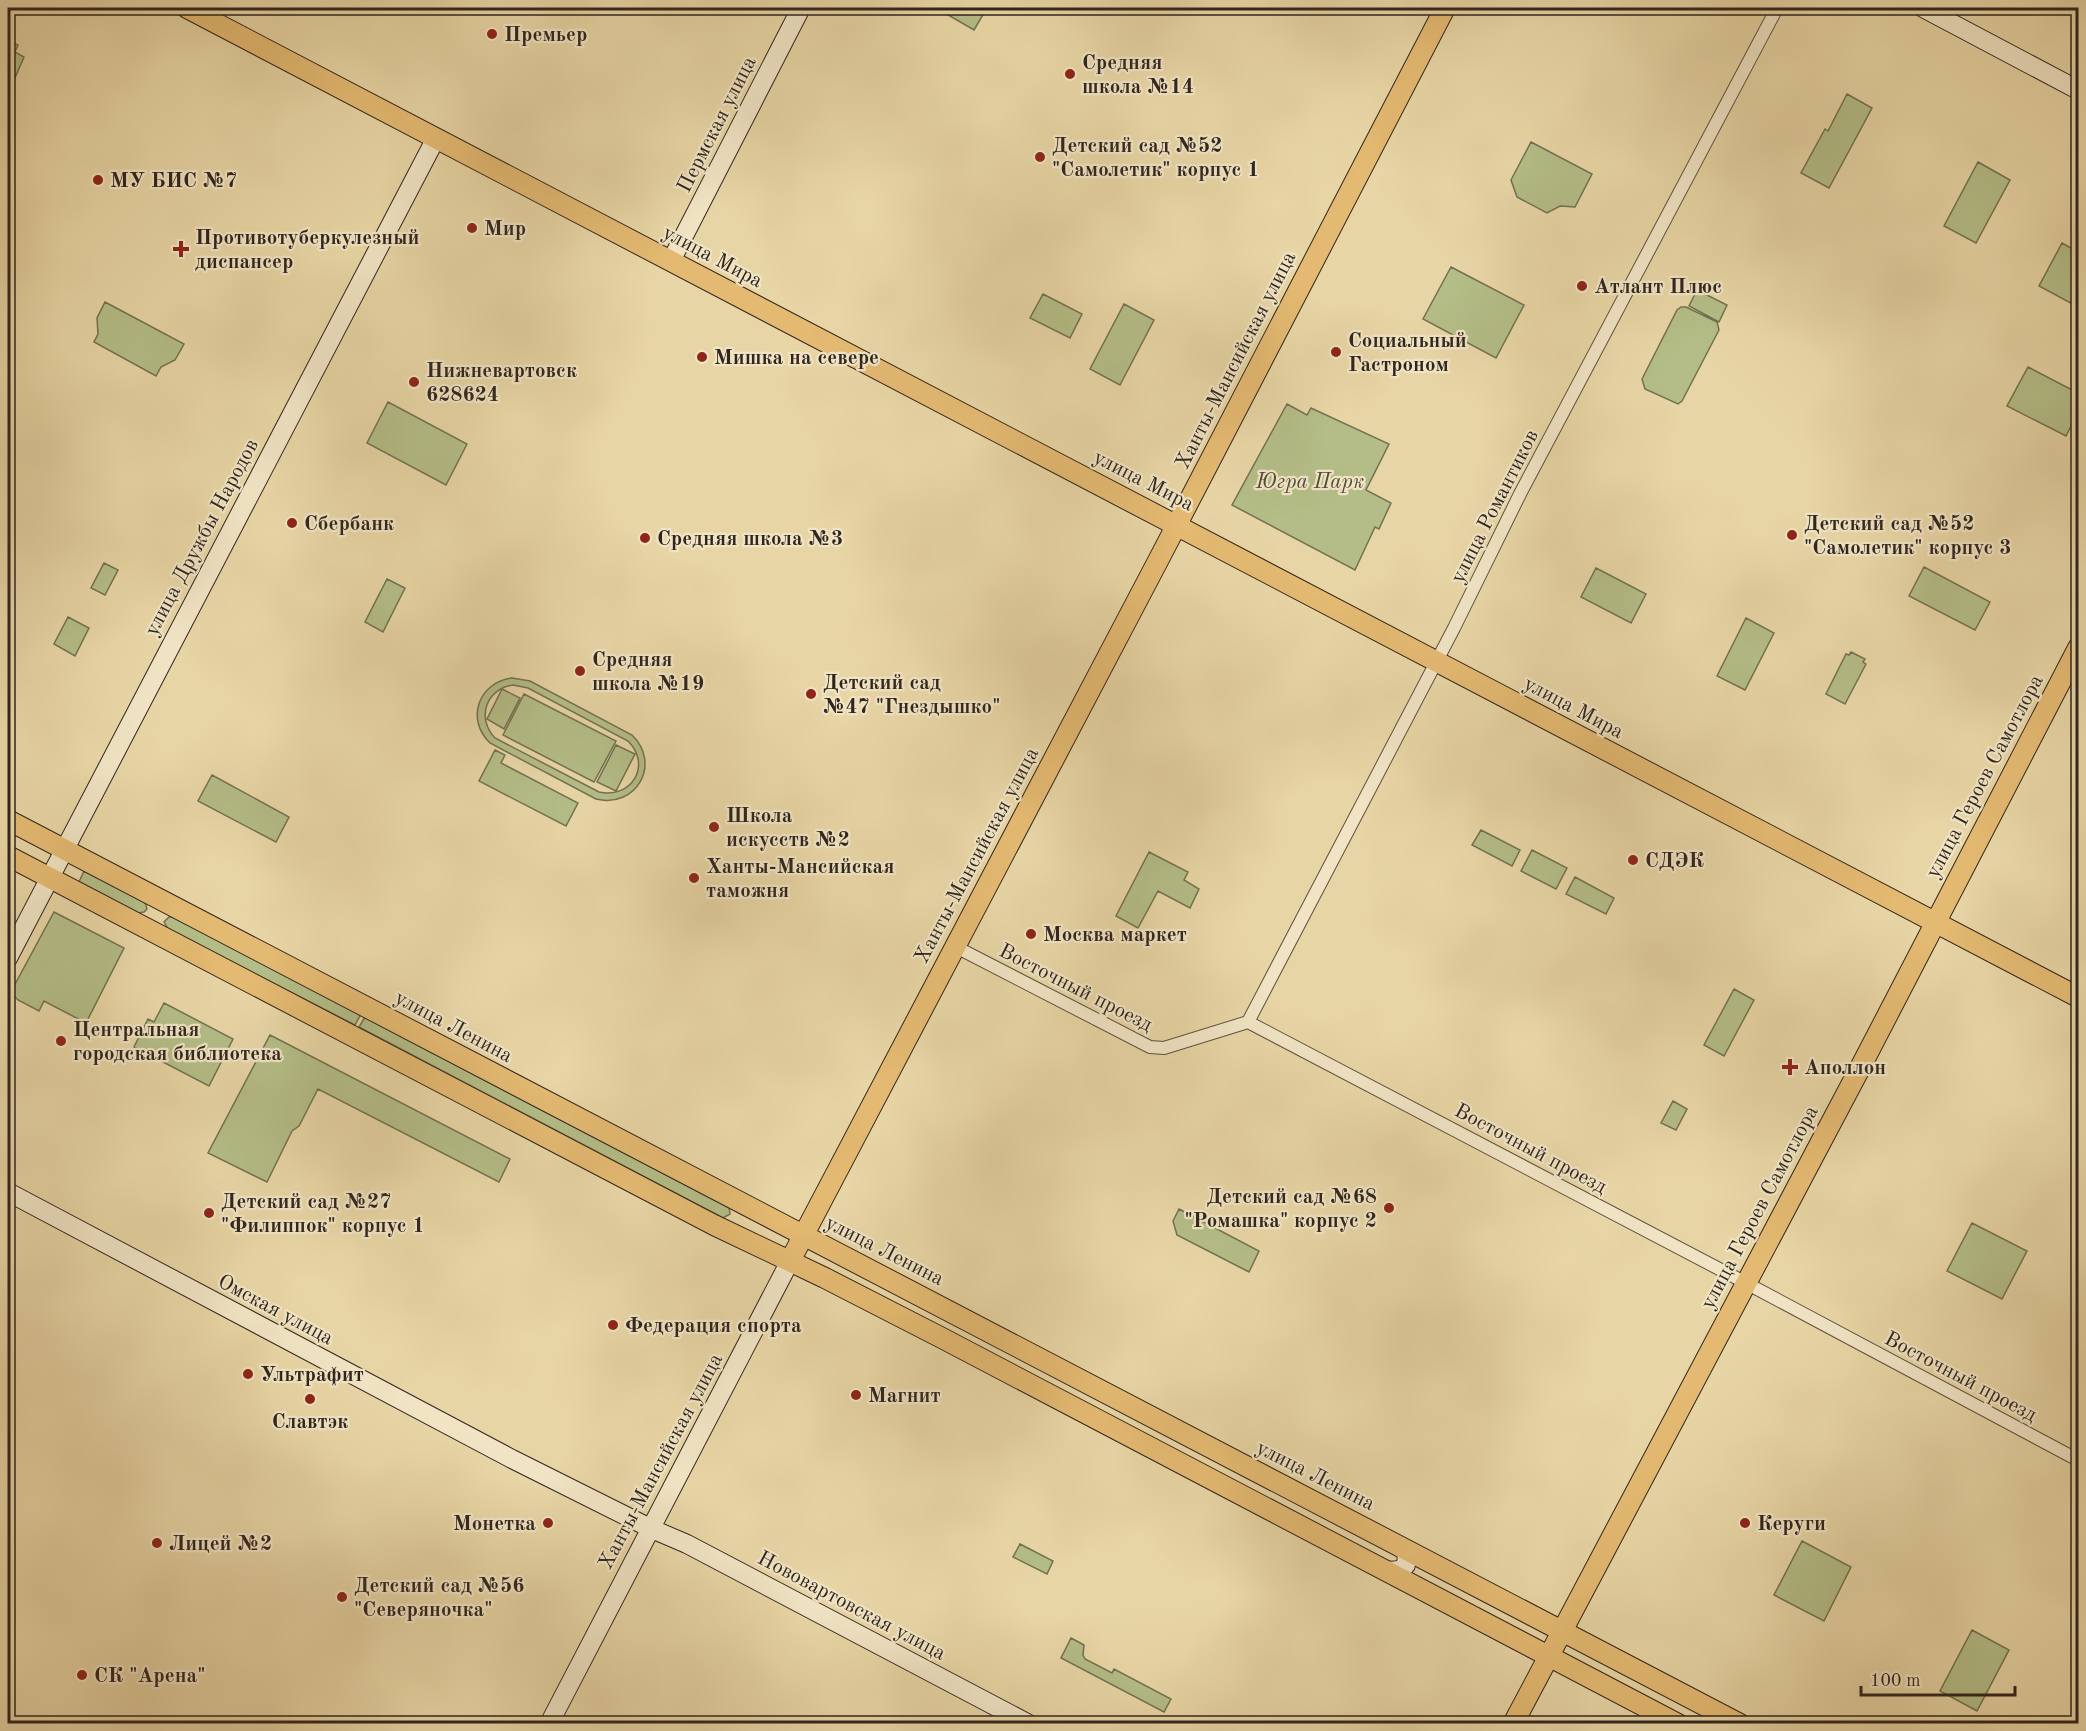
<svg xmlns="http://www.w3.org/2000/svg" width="2086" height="1731" font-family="'Old Standard TT',serif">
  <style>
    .green { fill: #b4bd87; stroke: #727152; stroke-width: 1.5; fill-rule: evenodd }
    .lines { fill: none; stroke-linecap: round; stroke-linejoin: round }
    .street-casing { stroke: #5e5140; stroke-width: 14 }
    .secondary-casing { stroke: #30251e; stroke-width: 20 }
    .primary-casing { stroke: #30251e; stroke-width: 22 }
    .street { stroke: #f0e4c4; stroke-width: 12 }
    .secondary { stroke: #f0e4c4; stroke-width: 18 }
    .primary { stroke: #e4ba72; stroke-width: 20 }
    .poi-dot { fill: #8f2418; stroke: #f0e4c4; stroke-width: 2 }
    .labels { text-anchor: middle; stroke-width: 4.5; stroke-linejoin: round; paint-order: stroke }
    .poi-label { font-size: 21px; font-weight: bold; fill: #30251e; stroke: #f0e4c4; text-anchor: start }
    .street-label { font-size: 21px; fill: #30251e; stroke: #f0e4c4 }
    .park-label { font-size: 21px; font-style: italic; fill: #514b38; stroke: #f0e4c4 }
  </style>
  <rect width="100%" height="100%" fill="#e8d5a5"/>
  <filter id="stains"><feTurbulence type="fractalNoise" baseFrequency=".00333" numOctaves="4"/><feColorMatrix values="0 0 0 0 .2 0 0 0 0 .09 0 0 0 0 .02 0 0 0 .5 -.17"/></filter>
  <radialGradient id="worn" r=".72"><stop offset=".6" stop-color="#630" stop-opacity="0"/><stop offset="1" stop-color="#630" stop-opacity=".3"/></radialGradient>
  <path class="green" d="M936,8H987L974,30Z
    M8,41L18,45L15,52L24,57L8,94Z
    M1847,94L1872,108L1829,188L1801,173L1825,129L1828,131Z
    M1531,142L1592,174L1575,207L1560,206L1547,213L1517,197L1511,180Z
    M1978,162L2010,180L1976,243L1944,226Z
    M2062,243L2078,252V307L2039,286Z
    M1451,267L1524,305L1496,358L1423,319Z
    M1697,290L1727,305L1719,322L1689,306Z
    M1043,294L1082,314L1070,338L1030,318Z
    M105,302L184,344L175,360L161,367L156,376L94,342L98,334L97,318Z
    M1124,304L1154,320L1120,385L1090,369Z
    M1681,307H1686L1717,322L1719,330L1682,401L1678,404L1645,389L1642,379L1677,310Z
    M2028,367L2078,393V412L2066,436L2007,406Z
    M388,402L467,444L446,485L367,443Z
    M1287,404L1307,415L1311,408L1389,444L1366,490L1391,503L1379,529L1375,527L1355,570L1232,505Z
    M104,563L118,570L105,595L91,588Z
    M1924,567L1990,602L1975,630L1909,596Z
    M1596,568L1646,594L1631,623L1581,597Z
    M387,579L405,588L383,632L365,622Z
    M68,617L89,628L75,656L54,644Z
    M1746,618L1774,633L1745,690L1717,676Z
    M1851,652L1865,659L1863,662L1866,664L1845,704L1826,694L1846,654L1849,655Z
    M512,678L530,681L632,735C662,764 636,809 596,799L490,743C465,719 479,682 512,678ZM513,685L528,688L628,741C652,765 632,799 599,792L495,738C476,718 486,689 513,685Z
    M502,689L520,698L504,729L487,719Z
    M524,694L616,741L594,782L503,735Z
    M616,745L635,754L616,791L597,782Z
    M495,750L505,755L501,763L578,803L566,826L479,781Z
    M212,775L289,817L276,842L198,801Z
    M1481,830L1520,850L1512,866L1472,845Z
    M1532,850L1567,868L1556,889L1521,871Z
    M1149,852L1188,872L1184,880L1199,889L1190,908L1158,891L1138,928L1116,916Z
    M84,871L145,902L147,909L144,912L138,913L79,882Z
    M1575,877L1614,898L1606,914L1566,894Z
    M54,912L124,948L86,1023L44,1001L39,1011L18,1000L13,995V988Z
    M169,917H174L361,1014L355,1025L168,929L164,922Z
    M1734,989L1754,1000L1724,1056L1704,1045Z
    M164,1003L233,1039L209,1086L134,1047L148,1019L154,1022Z
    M365,1017L729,1207L730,1214L723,1218L359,1027Z
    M270,1035L510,1159L499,1182L318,1089L299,1126L292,1131L267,1182L208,1153Z
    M1673,1101L1687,1109L1676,1130L1661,1123Z
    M1179,1209L1259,1251L1249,1272L1177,1235L1173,1221Z
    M1972,1223L2027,1251L2002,1299L1947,1271Z
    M1802,1541L1851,1567L1824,1621L1774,1595Z
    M1020,1544L1053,1561L1047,1574L1013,1557Z
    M1972,1630L2009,1650L1977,1711L1940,1691Z
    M1071,1638L1084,1645L1083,1655L1085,1659L1112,1673L1114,1669L1171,1699L1164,1712L1061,1658Z"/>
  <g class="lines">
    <g class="street-casing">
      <path id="street" d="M956,947L1150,1047L1164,1048L1248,1022L1746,1283L2078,1460
        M1248,1022L1454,628L1520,494L1777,8
        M1708,1724L1715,1717L1724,1715"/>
    </g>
    <g class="secondary-casing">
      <path id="secondary" d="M1923,8L2078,90
        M671,261L801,8
        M8,958L436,138
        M8,1192L512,1459L652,1529L687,1544L1029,1724
        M1388,1571L1400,1570L1406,1565L1407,1554L1400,1546
        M549,1724L790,1261"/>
    </g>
    <g class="primary-casing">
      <path id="primary" d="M187,8L2078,997
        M8,820L1740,1724
        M8,856L714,1225L825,1278L942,1338L1678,1724
        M790,1261L1160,557L1445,8
        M1513,1724L1859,1070L2078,648"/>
    </g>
    <use href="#street" class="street"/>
    <use href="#secondary" class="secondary"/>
    <use href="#primary" class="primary"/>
  </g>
  <g class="poi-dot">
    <circle cx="492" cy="34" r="6"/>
    <circle cx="1070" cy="74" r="6"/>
    <circle cx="1040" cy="157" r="6"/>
    <circle cx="98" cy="180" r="6"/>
    <circle cx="472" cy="228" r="6"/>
    <path d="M178 240h6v6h6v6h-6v6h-6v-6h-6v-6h6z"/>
    <circle cx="1582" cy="286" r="6"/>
    <circle cx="1336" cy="352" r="6"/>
    <circle cx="702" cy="357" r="6"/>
    <circle cx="414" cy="382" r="6"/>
    <circle cx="292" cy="523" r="6"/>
    <circle cx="1792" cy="535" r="6"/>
    <circle cx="645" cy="538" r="6"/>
    <circle cx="580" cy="671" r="6"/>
    <circle cx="811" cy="694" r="6"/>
    <circle cx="714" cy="827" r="6"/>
    <circle cx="1633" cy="860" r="6"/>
    <circle cx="694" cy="878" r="6"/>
    <circle cx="1031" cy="934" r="6"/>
    <circle cx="61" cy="1041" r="6"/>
    <path d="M1787 1058h6v6h6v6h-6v6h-6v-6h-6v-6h6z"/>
    <circle cx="1389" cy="1208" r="6"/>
    <circle cx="209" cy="1213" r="6"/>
    <circle cx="613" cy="1325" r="6"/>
    <circle cx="248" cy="1374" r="6"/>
    <circle cx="856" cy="1395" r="6"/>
    <circle cx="310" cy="1399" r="6"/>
    <circle cx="548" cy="1523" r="6"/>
    <circle cx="1745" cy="1523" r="6"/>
    <circle cx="157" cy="1543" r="6"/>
    <circle cx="342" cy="1597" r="6"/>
    <circle cx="82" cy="1675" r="6"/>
  </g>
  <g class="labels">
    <g class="poi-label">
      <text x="504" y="41">Премьер</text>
      <text x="1082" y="69">Средняя<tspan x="1082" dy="24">школа №14</tspan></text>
      <text x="1052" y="152">Детский сад №52<tspan x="1052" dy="24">"Самолетик" корпус 1</tspan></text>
      <text x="110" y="187">МУ БИС №7</text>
      <text x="484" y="235">Мир</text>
      <text x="195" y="244">Противотуберкулезный<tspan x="195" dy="24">диспансер</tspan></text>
      <text x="1594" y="293">Атлант Плюс</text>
      <text x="1348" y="347">Социальный<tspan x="1348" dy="24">Гастроном</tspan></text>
      <text x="714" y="364">Мишка на севере</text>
      <text x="426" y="377">Нижневартовск<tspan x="426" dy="24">628624</tspan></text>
      <text x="304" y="530">Сбербанк</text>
      <text x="1804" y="530">Детский сад №52<tspan x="1804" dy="24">"Самолетик" корпус 3</tspan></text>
      <text x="657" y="545">Средняя школа №3</text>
      <text x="592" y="666">Средняя<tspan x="592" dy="24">школа №19</tspan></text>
      <text x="823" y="689">Детский сад<tspan x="823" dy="24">№47 "Гнездышко"</tspan></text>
      <text x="726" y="822">Школа<tspan x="726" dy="24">искусств №2</tspan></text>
      <text x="1645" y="867">СДЭК</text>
      <text x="706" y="873">Ханты-Мансийская<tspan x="706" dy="24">таможня</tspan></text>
      <text x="1043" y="941">Москва маркет</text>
      <text x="73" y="1036">Центральная<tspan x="73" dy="24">городская библиотека</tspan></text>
      <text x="1804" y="1074">Аполлон</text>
      <text x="1377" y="1203" text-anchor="end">Детский сад №68<tspan x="1377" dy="24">"Ромашка" корпус 2</tspan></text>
      <text x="221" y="1208">Детский сад №27<tspan x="221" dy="24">"Филиппок" корпус 1</tspan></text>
      <text x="625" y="1332">Федерация спорта</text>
      <text x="260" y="1381">Ультрафит</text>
      <text x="868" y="1402">Магнит</text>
      <text x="310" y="1428" text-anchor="middle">Славтэк</text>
      <text x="536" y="1530" text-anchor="end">Монетка</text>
      <text x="1757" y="1530">Керуги</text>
      <text x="169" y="1550">Лицей №2</text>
      <text x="354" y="1592">Детский сад №56<tspan x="354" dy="24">"Северяночка"</tspan></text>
      <text x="94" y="1682">СК "Арена"</text>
    </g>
    <g class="street-label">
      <text transform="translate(716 124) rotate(-63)" y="7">Пермская улица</text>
      <text transform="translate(713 256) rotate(28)" y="7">улица Мира</text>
      <text transform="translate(1235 360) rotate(-63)" y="7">Ханты-Мансийская улица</text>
      <text transform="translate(1144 480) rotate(27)" y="7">улица Мира</text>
      <text transform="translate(1494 506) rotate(-63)" y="7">улица Романтиков</text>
      <text transform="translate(201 537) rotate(-62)" y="7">улица Дружбы Народов</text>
      <text transform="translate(1574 707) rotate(28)" y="7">улица Мира</text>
      <text transform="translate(1984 776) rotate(-62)" y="7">улица Героев Самотлора</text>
      <text transform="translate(976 855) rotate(-62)" y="7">Ханты-Мансийская улица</text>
      <text transform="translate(1076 987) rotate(27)" y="7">Восточный проезд</text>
      <text transform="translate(454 1026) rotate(28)" y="7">улица Ленина</text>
      <text transform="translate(1531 1148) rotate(28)" y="7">Восточный проезд</text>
      <text transform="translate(1759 1207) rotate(-62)" y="7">улица Героев Самотлора</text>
      <text transform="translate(885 1250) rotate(27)" y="7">улица Ленина</text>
      <text transform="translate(276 1309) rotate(28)" y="7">Омская улица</text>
      <text transform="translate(1961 1376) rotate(28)" y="7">Восточный проезд</text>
      <text transform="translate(660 1461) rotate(-62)" y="7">Ханты-Мансийская улица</text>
      <text transform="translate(1316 1475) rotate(27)" y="7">улица Ленина</text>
      <text transform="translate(852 1605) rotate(28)" y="7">Нововартовская улица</text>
    </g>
    <g class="park-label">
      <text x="1310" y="488">Югра Парк</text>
    </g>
  </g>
  <rect width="2086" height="1731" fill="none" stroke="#e8d5a5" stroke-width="30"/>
  <rect x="9" y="9" width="2068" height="1713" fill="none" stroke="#30251e" stroke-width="3"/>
  <rect x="15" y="15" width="2056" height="1701" fill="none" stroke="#30251e" stroke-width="1.5"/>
  <path d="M1861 1686v9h154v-9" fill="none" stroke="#30251e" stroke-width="3"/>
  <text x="1870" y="1686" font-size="18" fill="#30251e" stroke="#f0e4c4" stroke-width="4.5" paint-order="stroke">100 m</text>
  <rect width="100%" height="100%" filter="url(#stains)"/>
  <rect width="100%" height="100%" fill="url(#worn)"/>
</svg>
